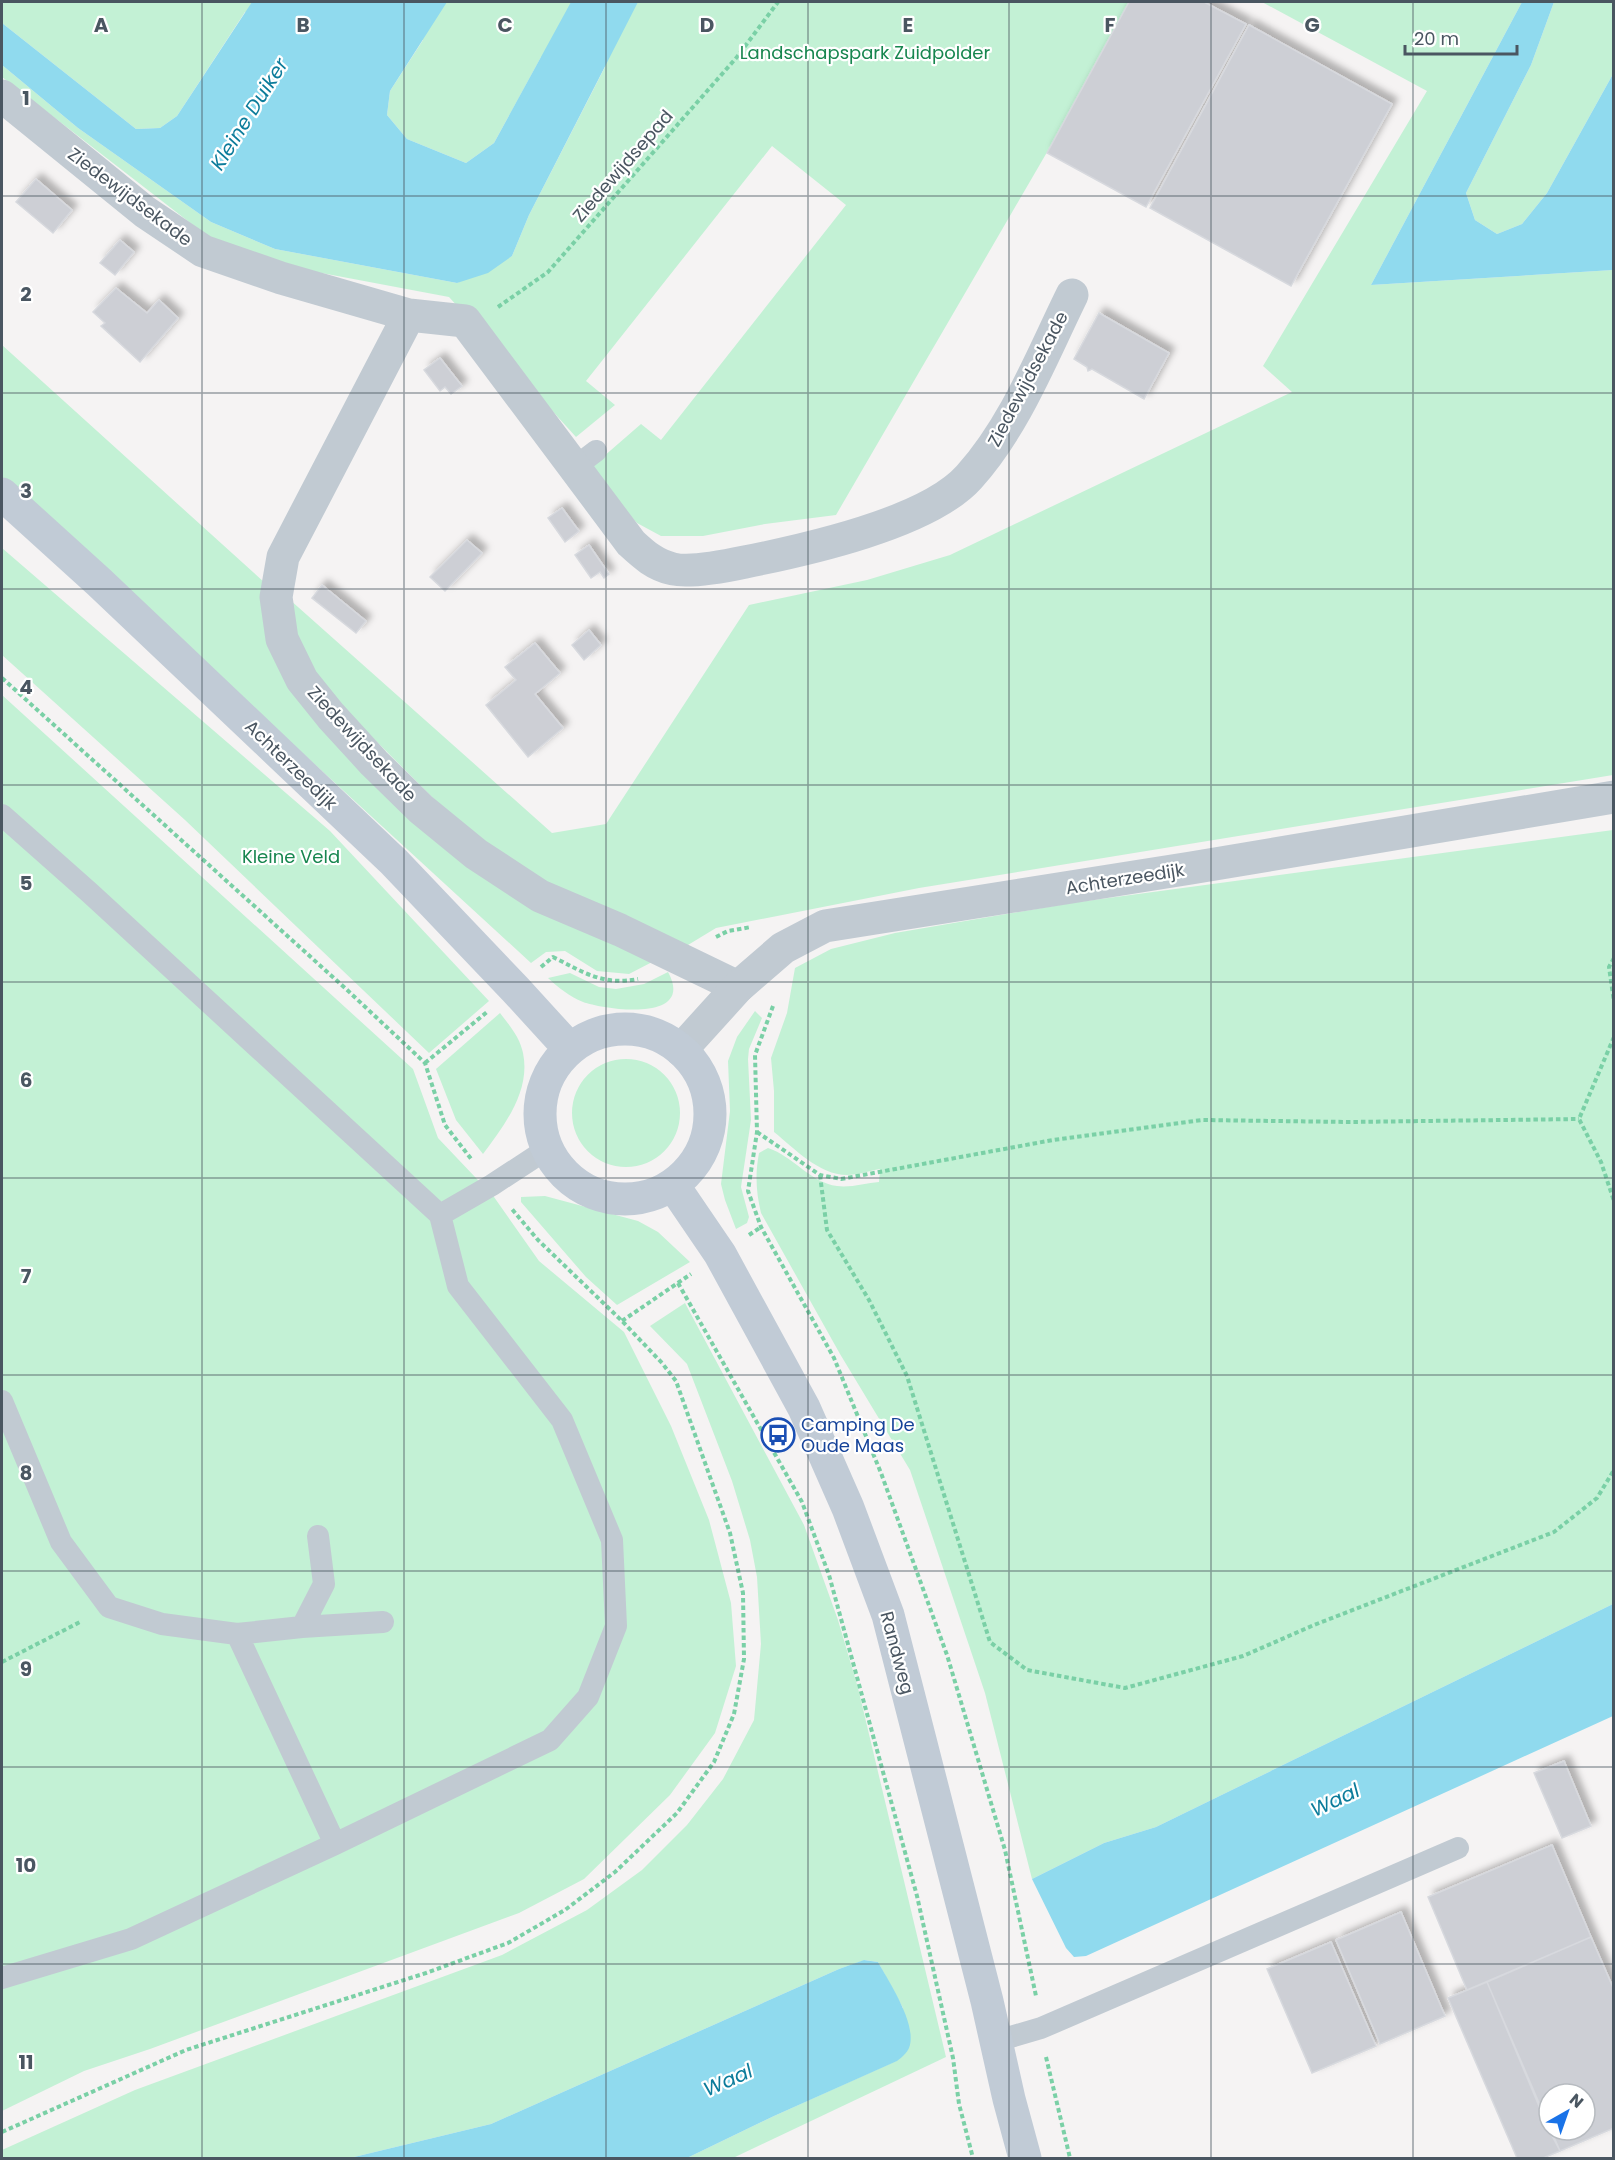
<svg xmlns="http://www.w3.org/2000/svg" width="1615" height="2160" font-family="Poppins,sans-serif">
  <style>
    .green { fill: #c3f1d5 }
    .water { fill: #90daee }
    .building { fill: #cdcfd5; stroke: #d7d9de; stroke-width: 1.5; filter: url(#shadow) }
    .lines { fill: none; stroke-linecap: round; stroke-linejoin: round }
    .path { stroke: #7ad0a6; stroke-width: 4; stroke-dasharray: 4.5 3; stroke-linecap: butt }
    .service { stroke: #c1cad2; stroke-width: 22 }
    .minor { stroke: #c1cad2; stroke-width: 33 }
    .tertiary { stroke: #c1cad2; stroke-width: 33 }
    .secondary { stroke: #c1cbd6; stroke-width: 33 }
    .grid { fill: none; stroke: #4a5661; stroke-width: 1.5; stroke-opacity: 0.55 }
    .labels { text-anchor: middle; stroke-width: 4.5; stroke-linejoin: round; paint-order: stroke }
    .park-label { font-size: 18px; fill: #17864f; stroke: #fff }
    .street-label { font-size: 18px; fill: #4a5661; stroke: #fff }
    .transit-label { font-size: 18px; fill: #164399; stroke: #fff; text-anchor: start }
    .water-label { font-size: 20px; font-style: italic; fill: #0c7c9b; stroke: #fff }
    .grid-label { font-size: 20px; text-anchor: middle; font-weight: bold; fill: #4a5661; stroke: #fff; stroke-width: 4.5; stroke-linejoin: round; paint-order: stroke }
  </style>
  <defs>
    <filter id="shadow"><feDropShadow dx="5.5" dy="-5.5" stdDeviation="3" flood-color="#0004"/></filter>
  </defs>
  <rect width="100%" height="100%" fill="#f5f3f3"/>
  <path class="green" d="M2,2H1160L1128,13L836,515L765,524L703,536H661L637,523L588,470L641,424L661,440L846,205L772,146L586,381L615,405L576,437L449,297L279,265L211,239L2,77V65L78,128L211,222L275,249L457,283L512,256L529,215L605,67L541,57L494,143L466,163L407,139L387,115L390,91L423,40L245,12L177,116L160,128L136,129L2,23Z
    M1262,2H1522L1371,285L1613,270V775L919,888L716,928L683,948L541,883L462,827L332,697L301,652L289,599L552,833L606,824L749,605L867,580L950,555L1292,392L1263,366L1427,91Z
    M1554,2H1613V74L1547,193L1522,224L1497,234L1475,220L1466,193L1531,65Z
    M2,345L265,583L266,631L464,856L656,960L629,974L597,971L565,951L546,952L531,963L2,477Z
    M2,548L330,831L489,1001L429,1053L185,820L2,655Z
    M2,695L413,1069L438,1138L494,1197L539,1261L624,1332L671,1426L709,1520L731,1603L736,1666L715,1733L670,1795L584,1879L519,1913L150,2049L84,2071L2,2111Z
    M1613,830V1604L1156,1827L1104,1843L1032,1879L985,1693L910,1470L840,1354L761,1213C756,1192 755,1174 759,1153L768,1148C793,1156 811,1183 837,1186C850,1188 866,1183 879,1182L880,1169C869,1171 857,1175 847,1175C819,1175 794,1148 774,1132V1091L771,1058L787,1013L795,968L831,949L895,933L1071,903Z
    M668,972C696,1023 606,1010 583,1002C569,996 559,988 548,978L570,973L599,987L616,989L644,984Z
    M755,1011L762,1018L749,1049L748,1059L751,1120L741,1187L749,1217L747,1223L736,1229L725,1200L721,1184L730,1111L728,1061L737,1037Z
    M500,1013C509,1025 520,1037 523,1053C531,1091 504,1126 483,1154L456,1120L436,1069Z
    M572 1113a54 54 0 1 1 108 0a54 54 0 1 1-108 0Z
    M545,1196L638,1221L658,1232L690,1262L617,1305L586,1277L521,1202V1197Z
    M685,1303L804,1525L838,1620L858,1688L946,2057L733,2158H687L774,2116L896,2061L903,2008L878,1962L865,1960L839,1969L491,2124L350,2158H2V2150L135,2090L502,1955L587,1910L642,1870L687,1825L723,1779L754,1720L761,1644L757,1577L750,1540L732,1481L687,1364L650,1326Z"/>
  <path class="water" d="M252,2H447L390,91L387,115L407,139L466,163L494,143L571,2H638L529,215L512,256L488,273L457,283L275,249L211,222L78,128L2,65V23L136,129L160,128L177,116Z
    M1522,2H1554L1531,65L1466,193L1475,220L1497,234L1522,224L1547,193L1613,74V270L1371,285Z
    M1613,1604V1716L1086,1956L1074,1957L1066,1948L1032,1879L1104,1843L1156,1827Z
    M864,1960L878,1962C889,1982 918,2025 909,2048C907,2053 901,2058 897,2061L774,2116L687,2158H350L491,2124L839,1969Z"/>
  <path class="building" d="M1129,2H1204L1246,24L1146,207L1047,153Z
    M1249,25L1392,104L1291,286L1150,208Z
    M36,179L72,210L53,233L16,202Z
    M120,240L134,252L115,275L100,263Z
    M116,288L147,313L159,300L178,318L140,362L101,326L105,323L93,312Z
    M1099,313L1169,353L1144,399L1092,369L1088,371L1087,367L1074,359Z
    M440,358L462,386L451,394L445,387L440,391L424,370Z
    M562,508L579,531L565,542L548,518Z
    M467,540L482,553L445,591L430,577Z
    M589,545L609,574L604,578L600,572L591,578L575,555Z
    M322,585L366,621L356,633L312,598Z
    M589,630L601,645L584,660L572,645Z
    M535,643L560,673L535,694L563,728L528,757L486,705L516,680L505,667Z
    M1564,1761L1591,1826L1562,1838L1534,1773Z
    M1552,1845L1591,1937L1467,1990L1428,1897Z
    M1401,1912L1445,2016L1380,2044L1336,1940Z
    M1591,1937L1614,1990V2128L1560,2151L1551,2130H1585V2094H1549V2126L1487,1982Z
    M1331,1942L1376,2046L1312,2073L1267,1969Z
    M1487,1982L1549,2130L1560,2151L1543,2158H1517L1448,1998Z"/>
  <g class="lines">
    <path class="path" d="M498,307L548,272L737,57L778,2
      M2,678L345,988L425,1063L445,1125L472,1160
      M716,937L728,931L751,927
      M1614,958L1609,967L1614,1002
      M541,967L553,957C583,972 603,986 638,979
      M773,1006L755,1055L757,1132L748,1191L761,1227L834,1358L881,1473L947,1655L1005,1850L1036,1996
      M1614,1037L1579,1119L1601,1162L1614,1201
      M425,1063L487,1012
      M757,1132L820,1175L841,1179L1053,1140L1202,1120L1350,1122L1579,1119
      M820,1175L827,1230L869,1300L907,1376L990,1642L1027,1670L1125,1688L1243,1656L1314,1625L1554,1532L1597,1498L1614,1470
      M749,1235L761,1227
      M678,1283L802,1502L829,1575L917,1896L953,2058L959,2104L973,2158
      M622,1321L691,1274
      M2,1662L82,1621
      M1046,2057L1070,2158
      M2,2132L186,2050L426,1973L508,1943L565,1910L615,1872L677,1813L714,1762L734,1714L744,1659L743,1593L730,1533L710,1477L676,1381L662,1363L622,1321L538,1240L511,1208"/>
    <path class="service" d="M575,467L596,451
      M2,815L90,893L440,1215L458,1286L562,1420L612,1540L616,1626L588,1697L550,1740L335,1844L131,1939L2,1978
      M440,1215L492,1185L547,1149
      M2,1401L61,1542L109,1607L162,1624L237,1634L302,1627L324,1584L318,1536
      M302,1627L383,1622
      M237,1634L335,1844
      M997,2041L1041,2028L1458,1848"/>
    <path class="minor" d="M2,96L145,212L203,251L281,278L409,315L283,557L276,597L282,639L302,680L331,716L374,763L421,809L476,854L540,896L620,930L738,987
      M409,315L465,321L631,543C644,555 655,565 673,569C691,573 726,566 745,562C805,550 928,523 969,477C1015,426 1042,356 1072,295"/>
    <path class="tertiary" d="M681,1050L738,987L783,948L825,926L1191,868L1614,797"/>
    <path class="secondary" d="M2,494L99,582L394,862L515,989L569,1048
      M540 1114a85 85 0 1 1 170 0a85 85 0 1 1-170 0Z
      M673,1185L720,1254L804,1408L848,1508L888,1615L987,2001L1009,2099L1025,2158"/>
  </g>
  <path class="grid" d="M202,2V2158M404,2V2158M606,2V2158M808,2V2158M1009,2V2158M1211,2V2158M1413,2V2158M2,196H1614M2,393H1614M2,589H1614M2,785H1614M2,982H1614M2,1178H1614M2,1375H1614M2,1571H1614M2,1767H1614M2,1964H1614"/>
  <defs>
    <g id="bus-ring" transform="scale(1.725)"><circle r="9.5" fill="#fff" stroke="#1a4fb4" stroke-width="1.5"/><path d="M-5-6H5V4H4V6H2V4H-2V6H-4V4H-5ZM-3.5-4V0h7V-4ZM-3.5 1.2v1.5H-2V1.2ZM2 1.2v1.5H3.5V1.2Z" fill="#1a4fb4"/></g>
  </defs>
  <g fill-rule="evenodd">
    <use href="#bus-ring" x="778" y="1435"/>
  </g>
  <g class="labels">
    <g class="park-label">
      <text x="865" y="59">Landschapspark Zuidpolder</text>
      <text x="291" y="863">Kleine Veld</text>
    </g>
    <g class="street-label">
      <text transform="translate(623 166) rotate(-49)" y="6">Ziedewijdsepad</text>
      <text transform="translate(130 197) rotate(37)" y="6">Ziedewijdsekade</text>
      <text transform="translate(1028 379) rotate(-62)" y="6">Ziedewijdsekade</text>
      <text transform="translate(362 744) rotate(47)" y="6">Ziedewijdsekade</text>
      <text transform="translate(291 765) rotate(44)" y="6">Achterzeedijk</text>
      <text transform="translate(1125 879) rotate(-9)" y="6">Achterzeedijk</text>
      <text transform="translate(897 1653) rotate(75)" y="6">Randweg</text>
    </g>
    <g class="transit-label">
      <text x="801" y="1431">Camping De<tspan x="801" dy="21">Oude Maas</tspan></text>
    </g>
    <g class="water-label">
      <text transform="translate(249 114) rotate(-58)" y="7">Kleine Duiker</text>
      <text transform="translate(1335 1800) rotate(-25)" y="7">Waal</text>
      <text transform="translate(728 2080) rotate(-24)" y="7">Waal</text>
    </g>
  </g>
  <g class="grid-label">
    <text x="101" y="32">A</text>
    <text x="303" y="32">B</text>
    <text x="505" y="32">C</text>
    <text x="707" y="32">D</text>
    <text x="908" y="32">E</text>
    <text x="1110" y="32">F</text>
    <text x="1312" y="32">G</text>
    <text x="26" y="105">1</text>
    <text x="26" y="301">2</text>
    <text x="26" y="498">3</text>
    <text x="26" y="694">4</text>
    <text x="26" y="890">5</text>
    <text x="26" y="1087">6</text>
    <text x="26" y="1283">7</text>
    <text x="26" y="1480">8</text>
    <text x="26" y="1676">9</text>
    <text x="26" y="1872">10</text>
    <text x="26" y="2069">11</text>
  </g>
  <rect width="1615" height="2160" fill="none" stroke="#4a5661" stroke-width="6"/>
  <g transform="translate(1567 2112) rotate(40)"><circle r="28" fill="#ffffff" stroke="#b7bbc0" stroke-width="1.5"/>
  <path d="M0-4.5L10 22L0 15L-10 22Z" fill="#1a73e8"/>
  <text y="-9" font-size="16" font-weight="bold" text-anchor="middle" fill="#4a5661">N</text>
  </g>
  <path d="M1405 45v9h112v-9" fill="none" stroke="#4a5661" stroke-width="3"/>
  <text x="1414" y="45" font-size="18" fill="#4a5661" stroke="#ffffff" stroke-width="4.5" paint-order="stroke">20 m</text>
</svg>
